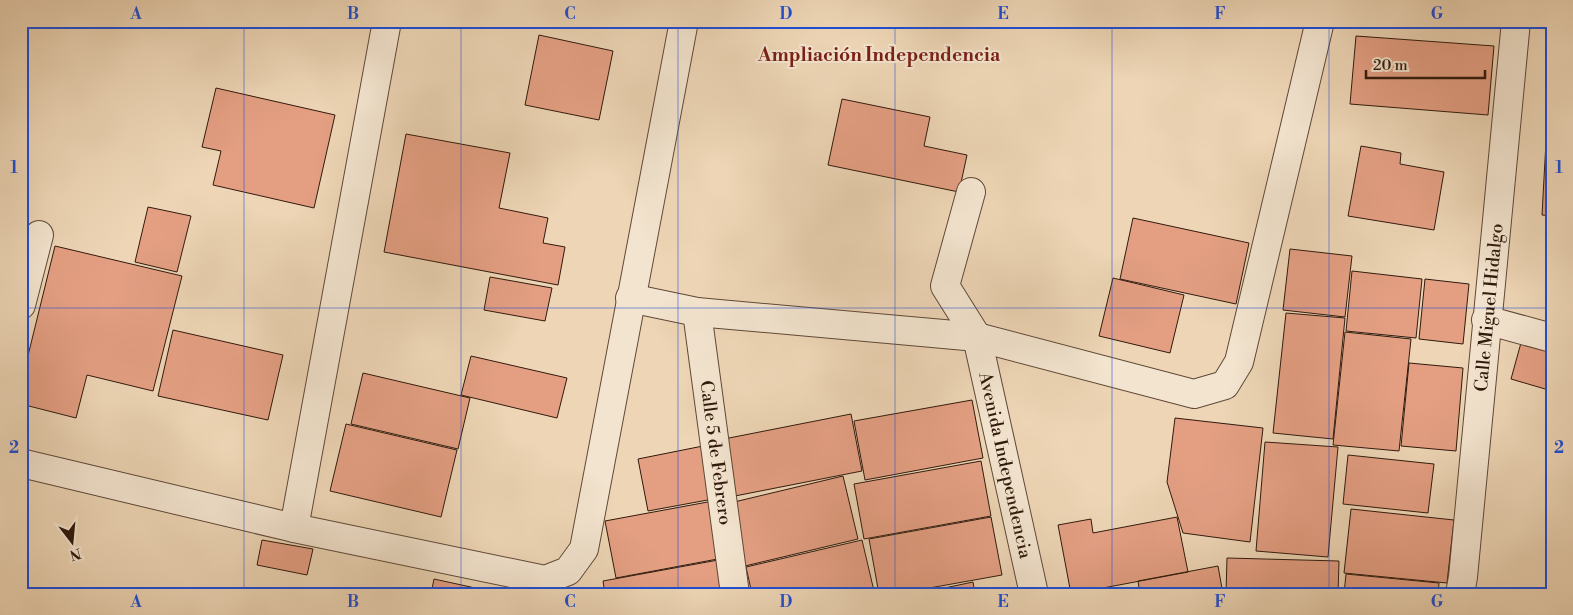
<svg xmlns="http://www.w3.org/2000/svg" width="1573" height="615" font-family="'Libre Bodoni',serif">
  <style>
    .building { fill: #e49f83; stroke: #301a0d }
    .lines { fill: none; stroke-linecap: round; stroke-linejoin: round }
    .minor-casing { stroke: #5f4937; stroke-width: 30 }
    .minor { stroke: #f3e4cf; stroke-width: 28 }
    .grid { fill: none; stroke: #1d4ed8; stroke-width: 1; stroke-opacity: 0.55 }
    .labels { text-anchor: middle; stroke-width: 4; stroke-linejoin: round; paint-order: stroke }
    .street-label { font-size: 18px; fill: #301a0d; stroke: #f3e4cf }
    .neighbourhood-label { font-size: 19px; font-weight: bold; fill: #7a1f14; stroke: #f3e4cf }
    .neatline { fill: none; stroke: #1d4ed8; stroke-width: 2 }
    .grid-label { font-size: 16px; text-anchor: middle; font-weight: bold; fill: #1d4ed8 }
  </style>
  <rect width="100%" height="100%" fill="#edd5b5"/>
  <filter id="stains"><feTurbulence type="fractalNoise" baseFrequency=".004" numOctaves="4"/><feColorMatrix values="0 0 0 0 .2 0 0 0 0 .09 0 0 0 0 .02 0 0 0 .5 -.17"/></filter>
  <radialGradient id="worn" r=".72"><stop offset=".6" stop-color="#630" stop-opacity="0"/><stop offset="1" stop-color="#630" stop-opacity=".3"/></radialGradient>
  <path class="building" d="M539,35L613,51L599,120L525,105Z
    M1356,36L1494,46L1488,115L1350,104Z
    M1549,86H1552V216L1542,215Z
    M216,88L335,115L314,208L213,185L221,151L202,147Z
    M842,99L930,117L924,146L967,155L959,192L828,165Z
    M406,134L510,153L499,208L548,218L543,243L565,247L558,285L384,252Z
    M1361,146L1401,153L1400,164L1444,172L1434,230L1348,216Z
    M148,207L191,216L177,272L135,262Z
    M1133,218L1249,243L1236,304L1120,279Z
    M1552,242V317L1548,316Z
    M55,246L182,276L153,391L87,375L76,418L21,404V384Z
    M1290,249L1352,256L1345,317L1283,310Z
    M1352,271L1422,279L1416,338L1346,331Z
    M490,277L552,288L545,321L484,310Z
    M1113,278L1184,295L1170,353L1099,336Z
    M1425,279L1469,284L1463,344L1419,339Z
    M1286,313L1345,318L1333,439L1273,433Z
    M173,330L283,355L268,420L158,396Z
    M1345,332L1411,339L1399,451L1333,445Z
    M1524,332L1552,340V391L1511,379Z
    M471,356L567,378L557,418L461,395Z
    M1409,363L1463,368L1456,451L1401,446Z
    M363,373L470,398L458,449L351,424Z
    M972,400L983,458L865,480L854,421Z
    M851,414L862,471L735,496L724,439Z
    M1175,418L1263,428L1250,542L1183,533L1167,482Z
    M346,424L457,450L441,517L330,491Z
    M1265,442L1338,447L1328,557L1256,551Z
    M703,446L713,499L648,511L638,459Z
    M1348,455L1434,464L1428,513L1343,504Z
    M981,461L991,516L864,539L854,484Z
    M843,476L858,539L745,566L730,503Z
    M713,501L723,558L616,578L605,521Z
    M1351,509L1454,520L1447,583L1344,573Z
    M991,517L1002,575L896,594H879L869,539Z
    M1177,517L1188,572L1071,594L1058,525L1091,519L1093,533Z
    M262,540L313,549L307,575L257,565Z
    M862,540L874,591L861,594H752L746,567Z
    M1227,558L1339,561L1338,594H1226Z
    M718,560L724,594H605L603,581Z
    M1218,566L1223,594H1140L1138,581Z
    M1346,574L1439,583L1438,594H1344Z
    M434,579L503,594H431Z
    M973,582L975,594H916Z"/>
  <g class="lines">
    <g class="minor-casing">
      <g id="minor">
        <path id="s1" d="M971,192L945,286L977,337L1034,594"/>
        <path d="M630,298L697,312L977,337L1194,394L1225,385L1239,362L1320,21"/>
        <path d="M21,305L39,235"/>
        <path id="s2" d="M697,312L735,594"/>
        <path d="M1486,320L1552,338"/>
        <path d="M21,463L294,528L545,580L568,571L584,549L684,21"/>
        <path d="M294,528L387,21"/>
        <path id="s3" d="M1460,594L1463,577L1516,21"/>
      </g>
    </g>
    <use href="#minor" class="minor"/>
  </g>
  <path class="grid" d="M244,21V594M461,21V594M678,21V594M895,21V594M1112,21V594M1329,21V594M21,308H1552"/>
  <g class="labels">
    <g class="street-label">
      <text dy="6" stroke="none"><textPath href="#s3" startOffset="288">Calle Miguel Hidalgo</textPath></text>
      <text dy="6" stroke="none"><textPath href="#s2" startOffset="142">Calle 5 de Febrero</textPath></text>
      <text dy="6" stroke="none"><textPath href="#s1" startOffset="289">Avenida Independencia</textPath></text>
    </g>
    <g class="neighbourhood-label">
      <text x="879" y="61">Ampliación Independencia</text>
    </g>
  </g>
  <rect width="1573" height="615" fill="none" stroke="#edd5b5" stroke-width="55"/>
  <g transform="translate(72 542) rotate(164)" stroke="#f3e4cf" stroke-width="4" paint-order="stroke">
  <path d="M0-4L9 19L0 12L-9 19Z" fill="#301a0d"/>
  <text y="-8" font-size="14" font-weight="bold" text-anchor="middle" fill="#301a0d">N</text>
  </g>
  <path d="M1366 70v8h119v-8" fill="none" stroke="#301a0d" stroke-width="2.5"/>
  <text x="1373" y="70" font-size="15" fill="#301a0d" stroke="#f3e4cf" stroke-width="4" paint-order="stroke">20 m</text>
  <rect x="28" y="28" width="1518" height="560" class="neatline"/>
  <g class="grid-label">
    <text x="136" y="19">A</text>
    <text x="353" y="19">B</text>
    <text x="570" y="19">C</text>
    <text x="786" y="19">D</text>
    <text x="1003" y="19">E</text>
    <text x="1220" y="19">F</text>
    <text x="1437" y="19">G</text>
    <text x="14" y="173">1</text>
    <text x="1559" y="173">1</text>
    <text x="14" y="453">2</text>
    <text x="1559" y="453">2</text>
    <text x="136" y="607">A</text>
    <text x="353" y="607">B</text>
    <text x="570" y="607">C</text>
    <text x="786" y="607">D</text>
    <text x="1003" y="607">E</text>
    <text x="1220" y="607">F</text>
    <text x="1437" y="607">G</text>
  </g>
  <rect width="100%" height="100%" filter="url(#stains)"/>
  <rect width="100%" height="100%" fill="url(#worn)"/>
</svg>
